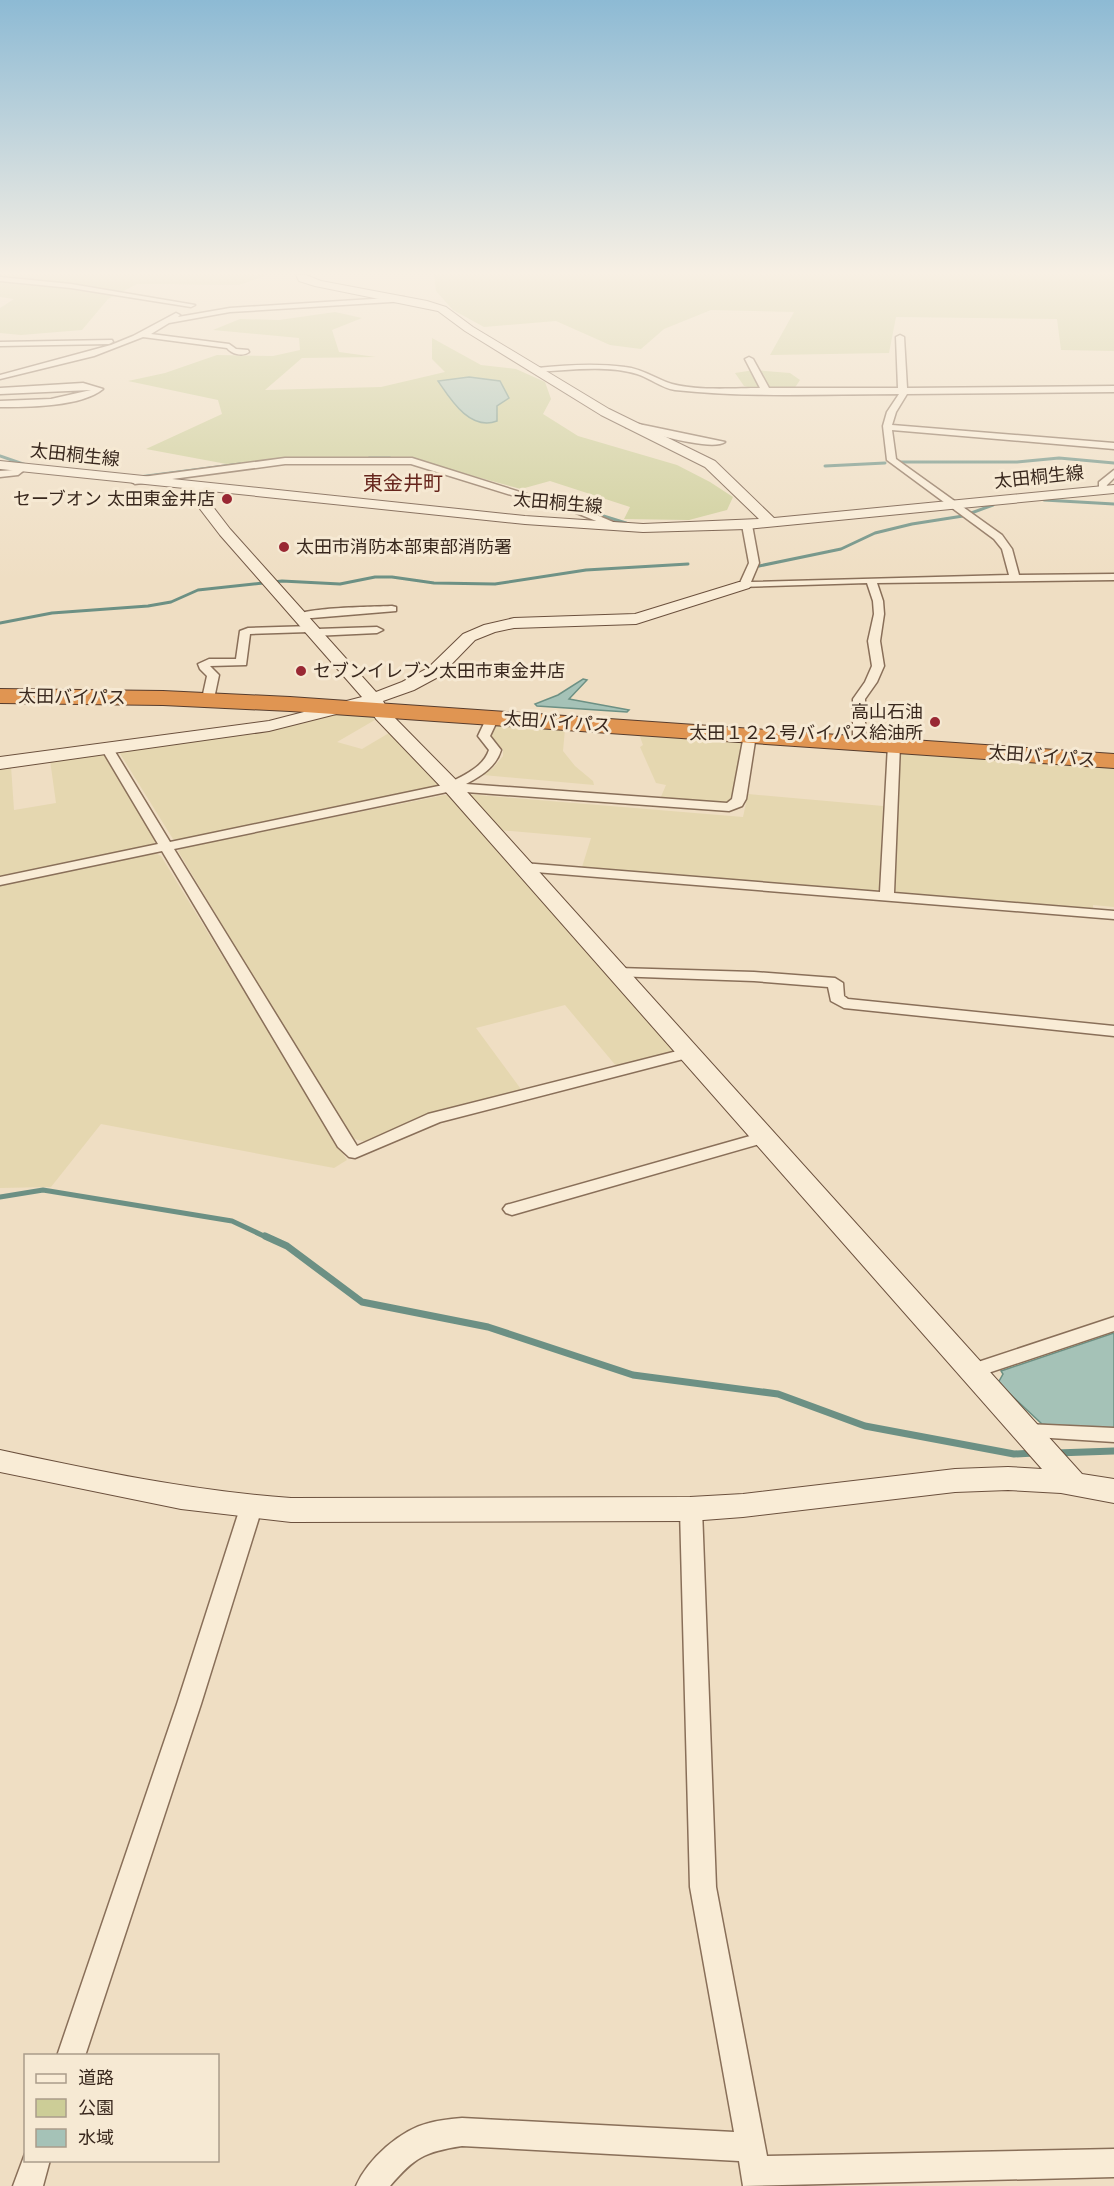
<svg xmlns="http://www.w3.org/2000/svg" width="1114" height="2186" font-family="'Libre Baskerville','Noto Sans JP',serif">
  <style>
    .farmland { fill: #e5d7b0 }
    .green { fill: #cccd97 }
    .water { fill: #a5c2b7; stroke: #6c9084; stroke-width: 1.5 }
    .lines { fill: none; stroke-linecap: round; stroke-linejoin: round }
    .stream-far2 { stroke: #6c9084; stroke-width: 3 }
    .stream-far1 { stroke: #6c9084; stroke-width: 5 }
    .stream { stroke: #6c9084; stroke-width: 7 }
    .street-casing { stroke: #896f59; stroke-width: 3 }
    .secondary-casing { stroke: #6b503d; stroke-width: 2 }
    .highway-casing { stroke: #573d2e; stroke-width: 2 }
    .street { fill: #f9ecd6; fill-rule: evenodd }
    .secondary { fill: #f9ecd6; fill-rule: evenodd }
    .highway { fill: #e09552; fill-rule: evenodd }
    .poi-dot { fill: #992833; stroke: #f6e9d3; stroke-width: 2 }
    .labels { text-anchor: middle; stroke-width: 6; stroke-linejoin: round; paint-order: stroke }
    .far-street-label { font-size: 18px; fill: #39281e; stroke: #f6e9d3 }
    .far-poi-label { font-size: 18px; fill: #39281e; stroke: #f6e9d3; text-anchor: end }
    .far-quarter-label { font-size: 20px; fill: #66251c; stroke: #f6e9d3 }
  </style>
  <rect width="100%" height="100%" fill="#efdec3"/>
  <path class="farmland" d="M338,713L380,717L337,742L362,749L394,730L441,786L177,840L173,839L119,752Z
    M497,725L565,729L563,751L575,766L593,781L594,785L483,775L493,768L503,756V750L491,736Z
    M639,734L743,741L733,800L728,804L660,799L666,785L656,783L640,747L643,745Z
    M901,752L1114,767V907L1093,905V908L900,894L893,890Z
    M98,754L105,755L156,841L152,846L0,877V767L11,766L14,810L56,803L50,760Z
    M450,794L676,1049L670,1053L617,1067L565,1005L476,1028L523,1092L367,1142L350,1138L178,851L184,847Z
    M466,794L743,817L748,794L883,806L879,889L875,891L582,867L591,838L498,830Z
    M155,853L161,856L347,1160L334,1168L101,1124L51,1187L0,1188V885Z"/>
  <path class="green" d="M0,275H267L239,285L137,284L108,299L82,330L21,335L0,333V308L14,299L0,297Z
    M434,275H1114V351L1061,350L1057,319L896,317L889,353L770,355L794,312L711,310L664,329L641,349L610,345L556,321L484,327L453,310L436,291Z
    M335,312L362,318L332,330L339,352L376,357L302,358L265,390L381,387L445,372L432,359V338L481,365L516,369L545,382L551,399L543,414L578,436L677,465L710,482L733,497L727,510L689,520L624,519L630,507L550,481L521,489L407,458L285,459L232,465L146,449L222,414L218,400L128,381L165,373L217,355L273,356L300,350L299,338L213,330L240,319L279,320Z
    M754,370L790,373L800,380L794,389L759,390L744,386L735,373Z"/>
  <path class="water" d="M469,377L500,381L509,398L497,406V421C470,431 451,400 438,381Z
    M583,679L587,680L569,699L629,710L627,712L537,706L535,704L558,695Z
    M1114,1333V1429H1077L1042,1424L998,1383L1003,1374L1001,1371Z"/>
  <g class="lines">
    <path class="stream-far2" d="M0,456L26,465
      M369,458H390
      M899,462H1017L1059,458L1114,463
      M825,466L885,463
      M139,477L240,464
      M535,497L569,506
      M1044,500L1114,504
      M578,508L626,523
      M759,566L841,549L875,533L912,524L963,516L993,505
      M0,623L52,613L148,606L171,602L198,590L282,581L340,584L375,577H392L434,583L495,584L586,570L688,564"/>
    <path class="stream-far1" d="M0,1197L43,1190L232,1221L268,1238"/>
    <path class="stream" d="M265,1236L287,1246L362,1302L488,1327L633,1375L778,1394L865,1426L1014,1454L1034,1453
      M1056,1453L1114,1451"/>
    <g class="street-casing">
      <path id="street" d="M0,277L71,284L195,305L191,307L71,288L0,281Z
        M404,297L407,301L230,312L169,323L151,334L229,344L236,349L248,350L249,352C242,357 232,354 227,348L143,337L94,356L0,379V375L111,345L133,336L176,313L180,315L178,317L230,308Z
        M900,335L904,337L907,388L1114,386V392L907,394L896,412L892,425L1114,443V449L892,430L896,459L1002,535L1012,549L1019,575L1114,574V580L877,583L883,601L884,614L880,641L884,666L877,682L865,699V736L859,740L853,736V699L865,682L872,666L868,641L874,614L873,601L867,583L740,587L739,585L749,563L742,525L747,522L752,525L759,563L751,582L1009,575L1002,549L994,539L887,460L883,426L887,412L899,394C824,394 749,398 675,390C661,388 650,378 637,374C606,365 569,370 537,372L533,370L537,368C566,365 596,363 625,367C643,369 656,379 672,384C696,391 736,388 760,388L745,359L749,357L753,359L769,388H898L896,337Z
        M112,340L113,342L109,344L0,346V342Z
        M83,383L103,389C81,407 28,407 0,407V401L51,399L91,390L0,394V388Z
        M629,422L725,442C711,452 645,431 626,427L625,425Z
        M285,458H412L555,503L580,508L625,527L616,529L574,512L550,507L411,464H285L135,484L130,481L135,478Z
        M19,466L27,468L18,475L0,477V471L13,470Z
        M1114,470V478L1107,485L1105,492H1099V482Z
        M392,606L396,607V611L300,619L295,616C306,607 374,607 392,606Z
        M312,626L317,629L377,627L383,630L377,633L314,636L309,632L250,634L246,665L210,666L219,675L215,694L209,698L203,694L207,676L200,669L198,664L209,659H236L240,631L248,628Z
        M493,713L499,717L490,736L501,750C496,767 481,776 466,784L727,803L732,799L744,735L750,731L756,735L746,799L742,806L729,811L452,791L174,849L357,1146L428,1114L689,1048L695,1050L697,1053L695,1056L440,1122L355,1158L349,1157L338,1147L162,851L0,885V877L158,844L101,748L103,745H111L170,842L448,784C463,775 483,768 489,750L478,736L487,717Z
        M894,741L900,745L894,893L1114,911V919L523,871L516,867L523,863L880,892L888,745Z
        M618,968L754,972L835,978L843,983L844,996L848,999L1114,1026V1036L844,1008L831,1001L828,987L754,981L613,976L610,973Z
        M764,1132L770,1133L773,1137L770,1141L512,1215L506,1213L503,1209L506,1205Z
        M1114,1317V1331L973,1378L966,1376L963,1371L966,1366Z
        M1026,1424L1114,1428V1442L1019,1436L1016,1431L1019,1426Z
        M251,1500L259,1502L262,1508L201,1704L85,2056H57L177,1704L240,1508L243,1502Z
        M691,1501L699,1503L702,1509L716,1887L767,2156L1114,2149V2177L743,2186L739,2161L462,2146C424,2152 415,2157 390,2186H356C368,2159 400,2130 429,2123C440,2120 451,2119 462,2118L734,2132L690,1887L680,1509L683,1503Z
        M26,2151V2160H50L43,2186H13Z"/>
    </g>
    <g class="secondary-casing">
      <path id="secondary" d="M296,275H306L321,281L427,301L446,307L473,327L609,409L715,461L774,518L1114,485V493L747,529L643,532L525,524L200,490L230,529L376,692L402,682L428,668L463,634L484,625L514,618L635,614L739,582H749L752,585L749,588L636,624L514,628L495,632L475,640L440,676L414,690L383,701L389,712L459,783L1082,1474L1114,1479V1503L1061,1493L1008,1490L955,1492L743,1517L690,1521L291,1522L181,1509L0,1472V1450C97,1471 192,1491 291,1498L690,1497L743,1494L955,1469L1008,1467L1042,1469L445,791L376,719L368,706L269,731L0,769V757L269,721L362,697L220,535L184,488L0,469V461L525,516L643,524L759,519L705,467L601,415L465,331L438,311L315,286L299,281Z"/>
    </g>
    <g class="highway-casing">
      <path id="highway" d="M0,689L163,691L290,697L1114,754V768L290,711L163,705L0,703Z"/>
    </g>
    <use href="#street" class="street"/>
    <use href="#secondary" class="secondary"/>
    <use href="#highway" class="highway"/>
  </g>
  <linearGradient id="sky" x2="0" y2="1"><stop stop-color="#8dbad4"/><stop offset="0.47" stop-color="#f8f0e4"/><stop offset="1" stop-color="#f8f0e4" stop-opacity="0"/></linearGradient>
  <rect width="1114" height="581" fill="url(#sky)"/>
  <g class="poi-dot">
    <circle cx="227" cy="499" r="6"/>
    <circle cx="284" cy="547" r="6"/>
    <circle cx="301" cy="671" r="6"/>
    <circle cx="935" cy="722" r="6"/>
  </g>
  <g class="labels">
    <g class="far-street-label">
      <text transform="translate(75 455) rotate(6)" y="6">太田桐生線</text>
      <text transform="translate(1039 477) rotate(-6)" y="6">太田桐生線</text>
      <text transform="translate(558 503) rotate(5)" y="6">太田桐生線</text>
      <text transform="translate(72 697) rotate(1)" y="6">太田バイパス</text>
      <text transform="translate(557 722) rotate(4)" y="6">太田バイパス</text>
      <text transform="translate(1042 756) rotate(4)" y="6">太田バイパス</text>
    </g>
    <g class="far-poi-label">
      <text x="215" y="505">セーブオン 太田東金井店</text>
      <text x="296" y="553" text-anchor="start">太田市消防本部東部消防署</text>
      <text x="313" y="677" text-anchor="start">セブンイレブン太田市東金井店</text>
      <text x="923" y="718">高山石油<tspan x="923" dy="21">太田１２２号バイパス給油所</tspan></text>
    </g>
    <g class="far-quarter-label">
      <text x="403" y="490">東金井町</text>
    </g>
  </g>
  <rect x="24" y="2054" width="195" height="108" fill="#f6e9d3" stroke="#aa9c8b" stroke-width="1.5"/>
  <rect x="36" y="2074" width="30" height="9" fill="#f9ecd6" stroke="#aa9c8b" stroke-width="1.5"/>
  <text x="78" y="2084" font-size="18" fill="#39281e">道路</text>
  <rect x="36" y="2099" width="30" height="18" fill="#cccd97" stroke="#aa9c8b" stroke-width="1.5"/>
  <text x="78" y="2114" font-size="18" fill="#39281e">公園</text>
  <rect x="36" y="2129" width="30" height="18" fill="#a5c2b7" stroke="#aa9c8b" stroke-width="1.5"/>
  <text x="78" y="2144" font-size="18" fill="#39281e">水域</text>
</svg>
